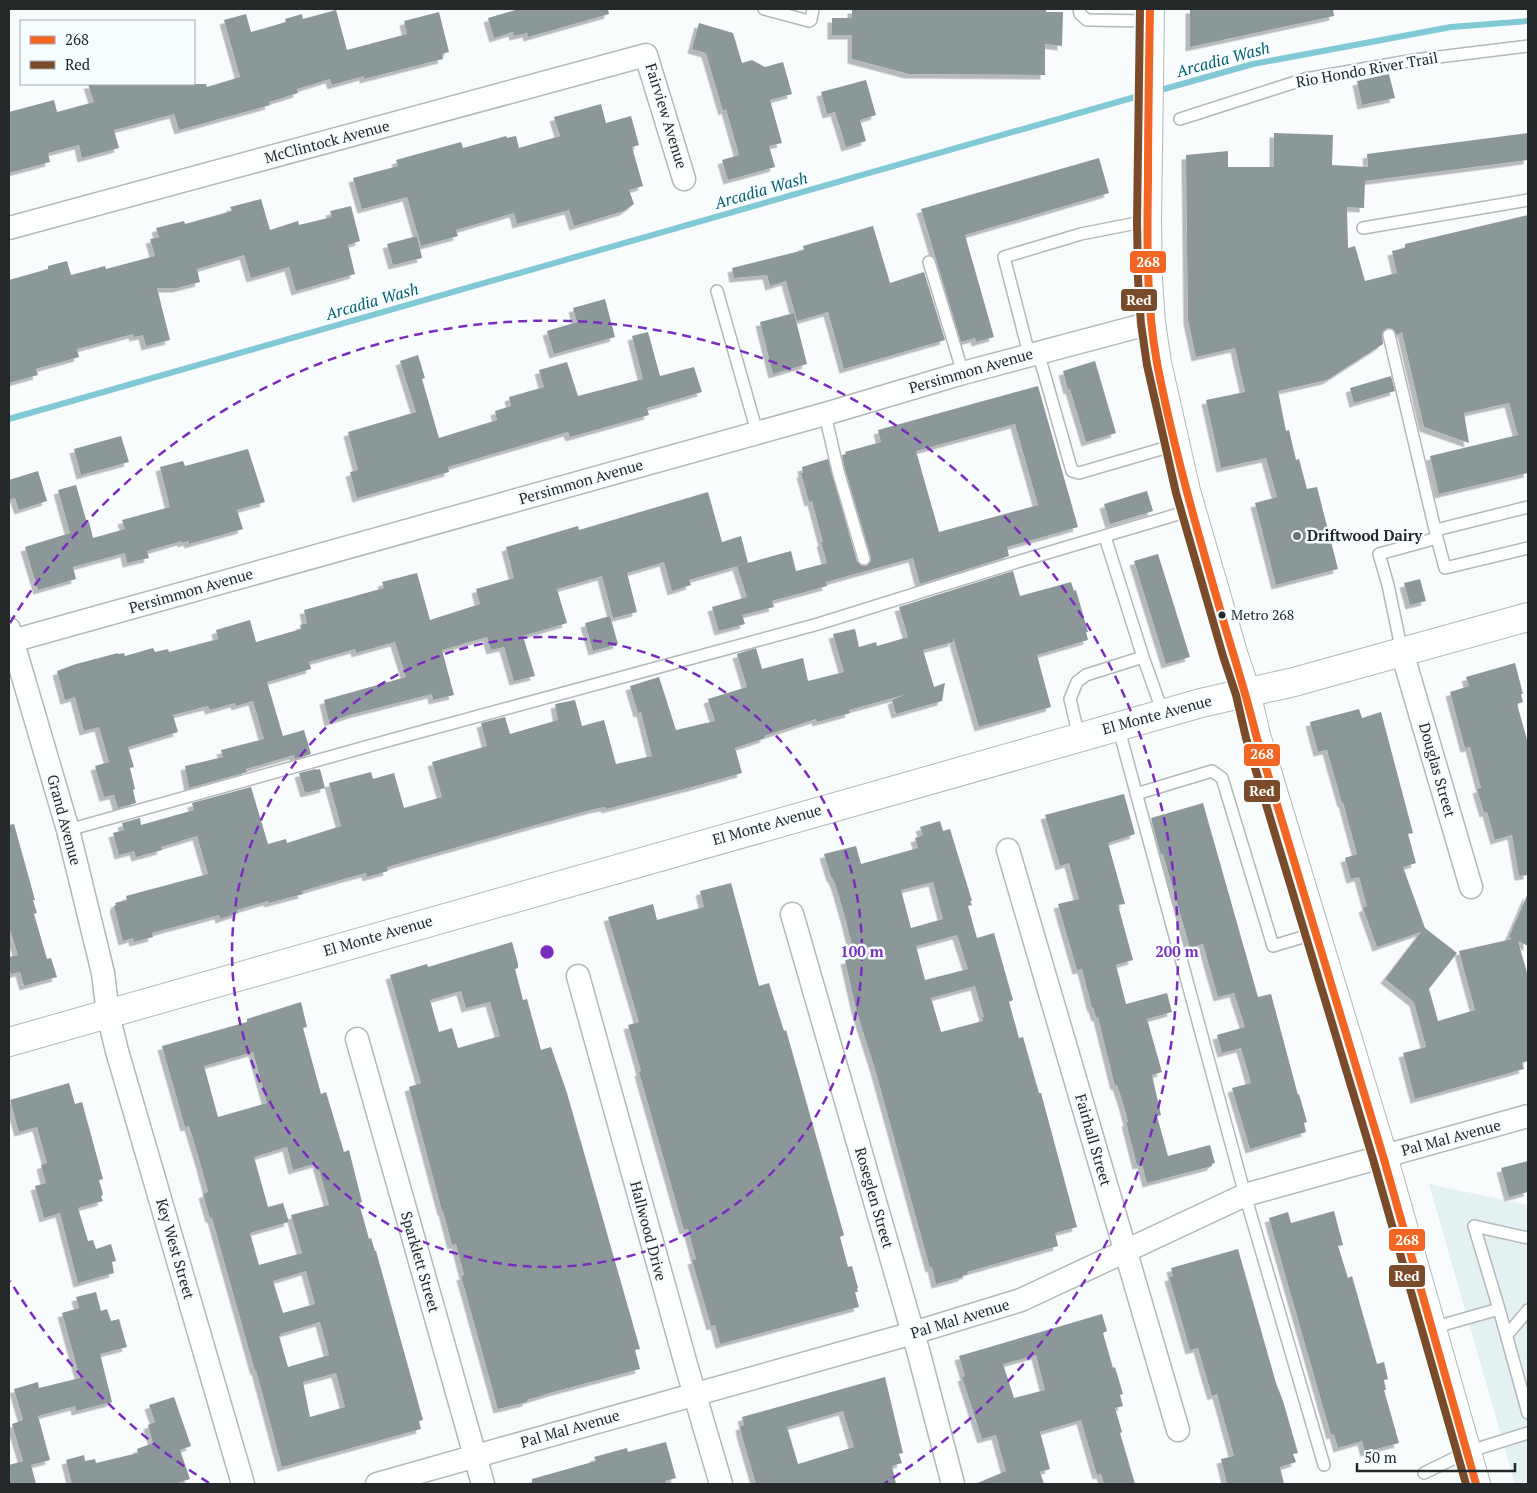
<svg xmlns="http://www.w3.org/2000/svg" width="1537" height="1493" font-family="'PT Serif',serif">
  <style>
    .built { fill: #e3f1f3 }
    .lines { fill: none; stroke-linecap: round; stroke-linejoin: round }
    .stream { stroke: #81c9d5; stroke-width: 6 }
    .building { fill: #8b9799; fill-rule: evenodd; filter: url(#shadow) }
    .lane-casing { stroke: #b4b8b9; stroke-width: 14 }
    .street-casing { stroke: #b4b8b9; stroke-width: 25 }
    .secondary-casing { stroke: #b4b8b9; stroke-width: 30 }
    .lane { stroke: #feffff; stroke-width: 11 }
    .street { stroke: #feffff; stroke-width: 22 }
    .secondary { stroke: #feffff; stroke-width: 28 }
    .bus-1-casing { stroke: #f6fdff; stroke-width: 11 }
    .bus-2-casing { stroke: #f6fdff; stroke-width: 11 }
    .bus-1 { stroke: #f26522; stroke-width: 8 }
    .bus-2 { stroke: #7a4b2a; stroke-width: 8 }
    .ring { fill: none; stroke: #7b2cbf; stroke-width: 2.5; stroke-dasharray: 9 6 }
    .poi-dot { fill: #6e7273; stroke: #f6fdff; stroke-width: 2 }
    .bus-dot { fill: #242829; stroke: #f6fdff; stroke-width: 2 }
    .labels { text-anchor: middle; stroke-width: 5; stroke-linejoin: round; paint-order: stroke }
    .bus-label { font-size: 14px; fill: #242829; stroke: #f6fdff; text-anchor: start }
    .street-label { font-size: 15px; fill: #242829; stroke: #f6fdff }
    .poi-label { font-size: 15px; font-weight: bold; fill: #242829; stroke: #f6fdff; text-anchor: start }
    .water-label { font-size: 16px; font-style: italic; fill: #005c69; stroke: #f6fdff }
    .centre { fill: #7b2cbf; stroke: #f6fdff; stroke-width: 2.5 }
    .ring-label { font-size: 15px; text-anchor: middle; font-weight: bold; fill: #7b2cbf; stroke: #f6fdff; stroke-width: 5; stroke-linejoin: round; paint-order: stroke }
    .line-badge { stroke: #f6fdff; stroke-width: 2 }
    .badge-label { font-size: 14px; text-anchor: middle; font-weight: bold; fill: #fff }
  </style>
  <defs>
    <filter id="shadow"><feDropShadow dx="-4.5" dy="4.5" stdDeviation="0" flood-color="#0004"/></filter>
  </defs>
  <rect width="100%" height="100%" fill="#f8fcfd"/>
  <path class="built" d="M1429,1184L1528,1205V1484H1515Z"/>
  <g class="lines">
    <path class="stream" d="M1157,91L1253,64L1451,27L1528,21
      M9,419L1142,95"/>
  </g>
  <path class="building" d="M519,9H608L609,14L528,37L527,33L514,36L513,32L494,38L488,18Z
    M852,9H1046V12H1063L1062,46L1045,44V75L909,74L852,59V35H832V18H852Z
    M1190,9H1333L1334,16L1190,47Z
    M336,10L347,50L407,34L404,21L439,12L449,52L442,54L443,59L364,79V76L332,85L330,79L297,89L298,93L269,102L270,105L179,130L174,114L114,130L119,148L82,158L79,145L48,153L50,162L9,173V112L54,100L57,112L94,102L88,84H206L207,87L240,77L224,20L246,14L251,32L286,22L285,19L302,14L303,19Z
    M699,23L733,33L742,63L752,60L765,67L783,62L792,94L770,100L782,143L769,146L775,167L728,180L722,160L739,155L726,109L723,111L706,53L692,49Z
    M1389,74L1395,98L1362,105L1357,81Z
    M866,80L876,115L860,120L866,141L846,147L835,112L827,114L821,92Z
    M601,104L606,123L631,116L639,145L632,147L643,186L629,190L634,204L624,211L574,226L569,210L517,224L514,213L456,230L458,236L421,246L407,197L362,209L353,178L398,166L396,160L461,142L463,148L506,136L507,138L516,136L519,148L560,136L554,117Z
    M1274,133L1333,135L1332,165L1368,167L1367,154L1528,133V160L1365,181L1364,208L1347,207L1348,248L1355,246L1365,281L1397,273L1392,251L1405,248V244L1528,215V473L1439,494L1430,456L1518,435L1509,403L1464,413L1469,443L1424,427L1402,332L1397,335L1394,330L1387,328L1382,333L1383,344L1327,380L1278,391L1286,431L1289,430L1296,460L1299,459L1307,489L1317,487L1338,569L1276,585L1255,503L1277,497L1266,458L1221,468L1206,400L1245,392L1235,348L1196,357L1188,320L1186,155L1228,151V167H1274Z
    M1099,158L1109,193L965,235L994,337L976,342L975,338L961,342L921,209Z
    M261,199L270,230L298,221L299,225L332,217L330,211L351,206L360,241L348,245L355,274L296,291L289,267L251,278L244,255L197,269L200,282L177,288H157L170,340L146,346L143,335L134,337L133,334L77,349L79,357L36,369L38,375L9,383V280L48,269V266L67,261L71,275L105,266L106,269L155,256L150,239L159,237L156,228L184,221L185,224L232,211L230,207Z
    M873,226L890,283L924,272L945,340L844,369L828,312L797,321L786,281L770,286L767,275L734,278L732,268L804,250L803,246Z
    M417,236L422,258L393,265L387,244Z
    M605,299L615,337L554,354L547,331L577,322L573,308Z
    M794,313L807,364L773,374L760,322Z
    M648,332L660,376L694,367L702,392L647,408L649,415L570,437L568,432L506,450L448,467L449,472L357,498L350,472L358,470L348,432L416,412L400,361L418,355L425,378L422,379L439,438L497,420L495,411L511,406L509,397L544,387L539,370L567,362L578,396L643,379L632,336Z
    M1095,361L1116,433L1086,442L1070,389L1068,390L1063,371Z
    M1391,376L1395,391L1354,403L1350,388Z
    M1038,386L1078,527L1007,547L1009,556L920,584L913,558L826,582L827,586L772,601L774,607L742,615L745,624L719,631L712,607L747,597L737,566L791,551L796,571L827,563L821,542H823L812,501L809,502L801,473H803L802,467L828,459L857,561L862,566H867L871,561V557L845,469L842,455L846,454L845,452L881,442L878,430ZM1015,424L1038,505L939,532L916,451Z
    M121,436L129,462L81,475L74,449Z
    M248,449L265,502L237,510L243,529L189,544L188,541L182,543V541L147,551L149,558L127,563L125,553L73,567L76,579L38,590L25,547L70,533L58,490L76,485L87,523L89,522L93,538L125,529L122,520L170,507L160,467L183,461L185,466Z
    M38,471L47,501L19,510L15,498L9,500V480Z
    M1147,491L1153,511L1110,524L1104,504Z
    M708,492L722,542L741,536L748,563L689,580L691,585L672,591L664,562L627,573L637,612L613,618L602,576L557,589L567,623L523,636L535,676L514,681L504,647L491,650L487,637L442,650L454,695L433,700L432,694L353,714L329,722L324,700L406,677L395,642L356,653L355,649L309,662L311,669L267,682L283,736L304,730L311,754L295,759L294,755L246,769L247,772L189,788L185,766L223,757L221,750L264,739L253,701L236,706L235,703L210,710L208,706L173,715L178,732L128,747L134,767L130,768L135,789L133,790L136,803L118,808L114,795L104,797L95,766L109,762L99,727L84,731L75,697L65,700L57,671L76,664L118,653V654L124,653L125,656L153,648L155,652L168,649L169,652L218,639L216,630L250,620L256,642L301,629L300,625L307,623L304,610L384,588L382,582L417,573L430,620L480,604L476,589L514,578L506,547L578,526L579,530Z
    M1158,554L1190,657L1166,664L1134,561Z
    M1013,571L1020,596L1071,582L1074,591L1076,590L1088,632H1086L1088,640L1037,655L1051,707L979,727L953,637V642L923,650L934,687L945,683L942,701L896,714L892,700L904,695L849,710L850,713L817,722L816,719L764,736L765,738L735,748L742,773L692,787L606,809L605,807L594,809L539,824L387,867L388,871L367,877L366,873L347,878L302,891L303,894L269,903L268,901L237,910L238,913L220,919L219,915L152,933L153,937L134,942L133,938L123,941L114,906L116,905L115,903L127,900L126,896L208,874L197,836L161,847L162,850L136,857L134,851L119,855L113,833L124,830L122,823L140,818L141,825L194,810L192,803L251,787L268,844L286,839L287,843L341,826L329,783L371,772L373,779L394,773L404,808L442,797L432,762L487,746L481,723L505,717L510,734L558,720L555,704L575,700L582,726L604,720L616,764L652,756L641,712L638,713L630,686L659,677L676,730L715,721L708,699L747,687L737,654L756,648L762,669L803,658L808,681L844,672L833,634L855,629L859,647L876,642L877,646L908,637L899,607Z
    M1420,579L1426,601L1410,605L1404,583Z
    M610,616L618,644L593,651L585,623Z
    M1515,663L1523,694H1521L1523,702L1517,704L1528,743V875L1519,876L1512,835L1495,840L1487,812L1484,813L1477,789L1481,788L1470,747L1465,748L1450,692L1469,686L1466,677Z
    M1359,709L1362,718L1381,712L1413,833L1408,834L1416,863L1403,867L1425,928L1457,953L1429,989L1438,1021L1475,1010L1459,951L1512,939L1509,937L1528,893V946L1518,941L1528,976V1061L1522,1063L1524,1069L1415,1099L1403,1053L1426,1047L1414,1002L1385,979L1421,932L1377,947L1363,908L1367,906L1359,877L1351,879L1345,858L1357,854L1343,802L1342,803L1327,750L1318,752L1310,722Z
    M316,769V770L320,769L325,788L305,793L299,773Z
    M1124,794L1135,834L1108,843L1125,904L1118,905L1133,960L1116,965L1126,1004L1167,993L1172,1012L1147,1019L1162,1072L1152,1075L1161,1115L1157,1116L1168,1156L1210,1145L1215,1163L1212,1164V1166L1147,1183L1142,1164L1137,1165L1126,1122H1128L1123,1103L1117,1085L1115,1086L1098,1017H1096L1093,1007L1092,1008L1082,969L1077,970L1066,932L1058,904L1079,899L1069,863L1060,866L1045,815Z
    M1203,803L1258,997L1271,994L1298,1095L1299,1094L1307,1122L1304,1123L1306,1132L1250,1149L1232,1088L1251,1083L1241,1048L1222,1053L1217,1035L1245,1027L1234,993L1218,997L1203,944L1190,948L1163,854L1161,855L1151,818Z
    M940,821L943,831L950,829L972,901H970L972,905L968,906L977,938L994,933L1013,1000L1009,1002L1019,1038L1023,1037L1039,1093H1041L1077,1227L1055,1233L1058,1246L967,1272L968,1274L962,1276L963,1277L936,1284L932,1267L930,1268L875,1069L856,1009L845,960L855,957L846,921L836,886L832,877H831L824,854L856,846L861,864L918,848L915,838L923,835L920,827ZM933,882L943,919L911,928L901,890ZM957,935L968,969L925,980L916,946ZM975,986L984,1017H982L983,1021L941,1032L931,998Z
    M14,824L35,900H33L37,913L34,914L47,959L51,958L57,977L24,986L20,972L11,974L9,965V957L18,955L9,927V825Z
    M731,883L759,986L769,983L784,1031L786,1030L844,1235L840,1237L848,1267L852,1266L858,1288H857L858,1292H855L859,1307L720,1344L715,1325L711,1326L692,1260L696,1259L688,1229L684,1230L639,1072L641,1071L628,1025L639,1022L608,917L653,904L657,920L704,907L700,891Z
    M512,942L518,964V968L515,969L523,1000L527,999L541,1050L551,1047L567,1093L640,1349L635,1350L640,1369L553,1392L527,1400V1402L498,1409L461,1276L464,1275L456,1244L452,1245L443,1211H442L409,1087L421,1083L390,975L427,964L428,967ZM461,991L466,1008L490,1002L500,1036L458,1048L452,1028L439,1032L430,1000Z
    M301,1002L307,1027L303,1028L321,1094L326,1092L344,1152L349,1150L362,1202L359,1203L369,1239L371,1238L375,1251H376L423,1420L419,1421L421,1429L282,1467L256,1370L255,1371L212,1218H210L203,1194L208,1192L200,1162L189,1126L185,1127L162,1046L247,1022V1019ZM253,1052L267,1103L218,1117L204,1066ZM287,1147L293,1170L317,1163L329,1205L291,1215L302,1253L259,1265L250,1233L289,1222L283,1203L268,1207L254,1157ZM306,1271L315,1304L283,1313L273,1281ZM320,1322L329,1355L288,1367L279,1336H281L280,1334ZM336,1373L345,1407L310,1417L303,1382Z
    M69,1083L75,1104L82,1102L103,1179L99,1180L103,1194L101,1197L103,1201L78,1208L88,1241L93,1240L96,1249L111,1244L116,1261L112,1262L114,1273L78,1283L60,1213L44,1218L35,1186L46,1183L41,1165L47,1163L37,1127L19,1132L10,1100Z
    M1528,1161V1192L1509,1197L1501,1168Z
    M1334,1211L1343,1245L1338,1246L1348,1278L1352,1276L1377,1364L1384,1362L1388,1379L1384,1380L1386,1390H1384L1399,1443L1365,1452L1362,1441L1338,1448L1334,1434L1331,1435L1269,1218L1288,1212L1291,1223Z
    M1238,1249L1276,1383L1283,1401L1298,1453L1293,1454L1296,1462L1280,1467L1284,1484H1227L1221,1459L1234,1456L1217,1394L1212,1396L1198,1348L1190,1350L1169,1277L1173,1276L1171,1268Z
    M96,1292L101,1311L107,1309L111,1321L119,1319L127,1347L100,1354L112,1402L76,1411L75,1406L38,1416L50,1460L31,1465L36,1484H9V1465L23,1461L12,1424L23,1420L14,1389L38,1382L39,1388L80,1378L62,1313L79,1308L76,1297Z
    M1102,1314L1107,1331L1103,1333L1113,1368L1115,1367L1123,1394L1120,1395L1123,1406L1115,1408L1122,1432L1120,1433L1135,1484H1104L1101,1474L1097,1475L1081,1420L1040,1432L1050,1469L1040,1472L1044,1484H975L1006,1471L996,1435L982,1439L962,1377L965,1376L959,1356ZM1036,1355L1045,1390L1014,1398L1003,1364Z
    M885,1377L903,1453L899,1454L902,1463L892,1466L896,1484H756L742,1436L740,1426L744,1425L742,1417ZM843,1411L854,1447L798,1464L787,1427Z
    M174,1397L191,1446L180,1450L190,1479L174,1484H72L66,1460L84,1455L85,1461L95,1459L96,1463L138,1453L137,1449L153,1443L148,1425L155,1422L149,1405Z
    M666,1442L676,1478L665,1481L666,1484H532V1479L596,1461L594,1457L627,1448L628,1452Z"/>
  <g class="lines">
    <g class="lane-casing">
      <path id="lane" d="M764,9L809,21L811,20L813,9
        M1079,9L1080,14L1087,20L1150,21
        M1180,119L1305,79L1414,60L1528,46
        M1363,228L1528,200
        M929,262L963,373
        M717,291L757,432
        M1389,335L1437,538L1379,554L1388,585L1402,652
        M1038,352L1072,471L1079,473L1175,445
        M1029,354L1004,257L1081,234L1147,221
        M825,414L838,471L864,559
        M1436,530L1528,507
        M1105,537L1143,657L1163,713
        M1437,538L1445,568L1528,548
        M1118,726L1245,1195L1324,1465
        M1079,737L1070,699L1077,682L1086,675L1143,657
        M1136,794L1212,771L1222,778L1273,946L1316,933
        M68,830L394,739L818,624L1020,561L1192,510
        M1499,1309L1474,1226L1528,1238
        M1432,1328L1499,1309L1528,1413
        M1507,1335L1528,1310
        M1424,1473L1467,1452L1528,1433"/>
    </g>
    <g class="street-casing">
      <path id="street" d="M9,228L646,55L684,179
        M9,629L68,830L103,973L108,1014L117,1051L243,1484
        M12,641L825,414L963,373L1151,323
        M1402,652L1471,887
        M1008,850L1178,1430
        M792,914L919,1354L953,1484
        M578,976L687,1368L721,1484
        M357,1039L483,1484
        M377,1484L913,1333L1021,1300L1245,1195L1528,1116"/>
    </g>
    <g class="secondary-casing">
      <path id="secondary" d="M1150,9L1147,221L1148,279L1151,323L1157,363L1186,491L1233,653L1246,692L1256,735L1383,1156L1476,1484
        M9,1042L1201,703L1294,682L1528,617"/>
    </g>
    <use href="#lane" class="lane"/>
    <use href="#street" class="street"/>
    <use href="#secondary" class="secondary"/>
    <g class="bus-1-casing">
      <path id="bus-1" d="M1150,9C1149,66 1148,122 1148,179C1147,240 1146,303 1157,363C1174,451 1199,537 1224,623C1235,660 1247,697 1256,735L1383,1156L1476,1484"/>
    </g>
    <g class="bus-2-casing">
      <path id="bus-2" d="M1140,9L1137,221L1138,279L1141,324L1147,365L1176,493L1223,656L1236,695L1246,738L1373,1159L1466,1484"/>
    </g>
    <use href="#bus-1" class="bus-1"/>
    <use href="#bus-2" class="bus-2"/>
  </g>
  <g class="ring">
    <circle cx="547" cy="952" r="315"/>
    <path d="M209 1483A630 630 0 0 1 10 1281M10 623A630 630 0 1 1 885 1483"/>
  </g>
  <circle class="poi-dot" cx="1297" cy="536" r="5"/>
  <circle class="bus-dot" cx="1222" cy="615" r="4.5"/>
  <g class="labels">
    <g class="bus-label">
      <text x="1231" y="620">Metro 268</text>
    </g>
    <g class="street-label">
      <text transform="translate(1367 70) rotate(-10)" y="5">Rio Hondo River Trail</text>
      <text transform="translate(666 116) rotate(73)" y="5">Fairview Avenue</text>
      <text transform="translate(327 142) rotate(-15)" y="5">McClintock Avenue</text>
      <text transform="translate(971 371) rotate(-16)" y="5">Persimmon Avenue</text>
      <text transform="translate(581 482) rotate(-16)" y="5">Persimmon Avenue</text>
      <text transform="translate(191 591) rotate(-16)" y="5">Persimmon Avenue</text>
      <text transform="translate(1157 715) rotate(-15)" y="5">El Monte Avenue</text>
      <text transform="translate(1437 770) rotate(74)" y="5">Douglas Street</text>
      <text transform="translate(64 820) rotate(75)" y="5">Grand Avenue</text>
      <text transform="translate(767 825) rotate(-16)" y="5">El Monte Avenue</text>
      <text transform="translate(378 936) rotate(-16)" y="5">El Monte Avenue</text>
      <text transform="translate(1451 1138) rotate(-15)" y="5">Pal Mal Avenue</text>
      <text transform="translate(1093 1140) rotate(74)" y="5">Fairhall Street</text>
      <text transform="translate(874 1198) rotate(74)" y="5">Roseglen Street</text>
      <text transform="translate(648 1231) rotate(75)" y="5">Hallwood Drive</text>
      <text transform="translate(175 1249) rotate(74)" y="5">Key West Street</text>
      <text transform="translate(420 1262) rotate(74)" y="5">Sparklett Street</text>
      <text transform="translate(960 1319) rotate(-17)" y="5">Pal Mal Avenue</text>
      <text transform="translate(570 1429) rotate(-16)" y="5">Pal Mal Avenue</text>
    </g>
    <g class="poi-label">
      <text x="1307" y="541">Driftwood Dairy</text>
    </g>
    <g class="water-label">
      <text transform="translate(1223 59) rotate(-15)" y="6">Arcadia Wash</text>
      <text transform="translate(761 190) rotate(-16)" y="6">Arcadia Wash</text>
      <text transform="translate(372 301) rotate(-16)" y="6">Arcadia Wash</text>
    </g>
  </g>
  <circle cx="547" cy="952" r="8" class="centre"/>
  <g class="ring-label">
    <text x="862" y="957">100 m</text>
    <text x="1177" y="957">200 m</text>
  </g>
  <g class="line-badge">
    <rect x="1129" y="250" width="38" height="24" rx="5" fill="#f26522"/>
    <rect x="1120" y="288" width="38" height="24" rx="5" fill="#7a4b2a"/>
    <rect x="1243" y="743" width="38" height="24" rx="5" fill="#f26522"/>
    <rect x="1243" y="779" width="38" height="24" rx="5" fill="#7a4b2a"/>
    <rect x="1388" y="1228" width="38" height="24" rx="5" fill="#f26522"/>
    <rect x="1388" y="1264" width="38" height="24" rx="5" fill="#7a4b2a"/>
  </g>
  <g class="badge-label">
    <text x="1148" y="267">268</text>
    <text x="1139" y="305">Red</text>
    <text x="1262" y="759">268</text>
    <text x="1262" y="796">Red</text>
    <text x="1407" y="1245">268</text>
    <text x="1407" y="1281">Red</text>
  </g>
  <rect width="1537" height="1493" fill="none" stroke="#242829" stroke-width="20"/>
  <rect x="20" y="20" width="175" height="65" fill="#f6fdff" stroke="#a2a8a9"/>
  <rect x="30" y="36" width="25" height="8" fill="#f26522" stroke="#a2a8a9"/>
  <text x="65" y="45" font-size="15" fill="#242829">268</text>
  <rect x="30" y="61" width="25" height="8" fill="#7a4b2a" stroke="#a2a8a9"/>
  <text x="65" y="70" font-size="15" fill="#242829">Red</text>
  <path d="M1357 1463v8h158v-8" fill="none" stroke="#242829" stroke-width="2.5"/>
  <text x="1364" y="1463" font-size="15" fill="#242829" stroke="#f6fdff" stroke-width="4" paint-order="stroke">50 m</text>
</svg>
